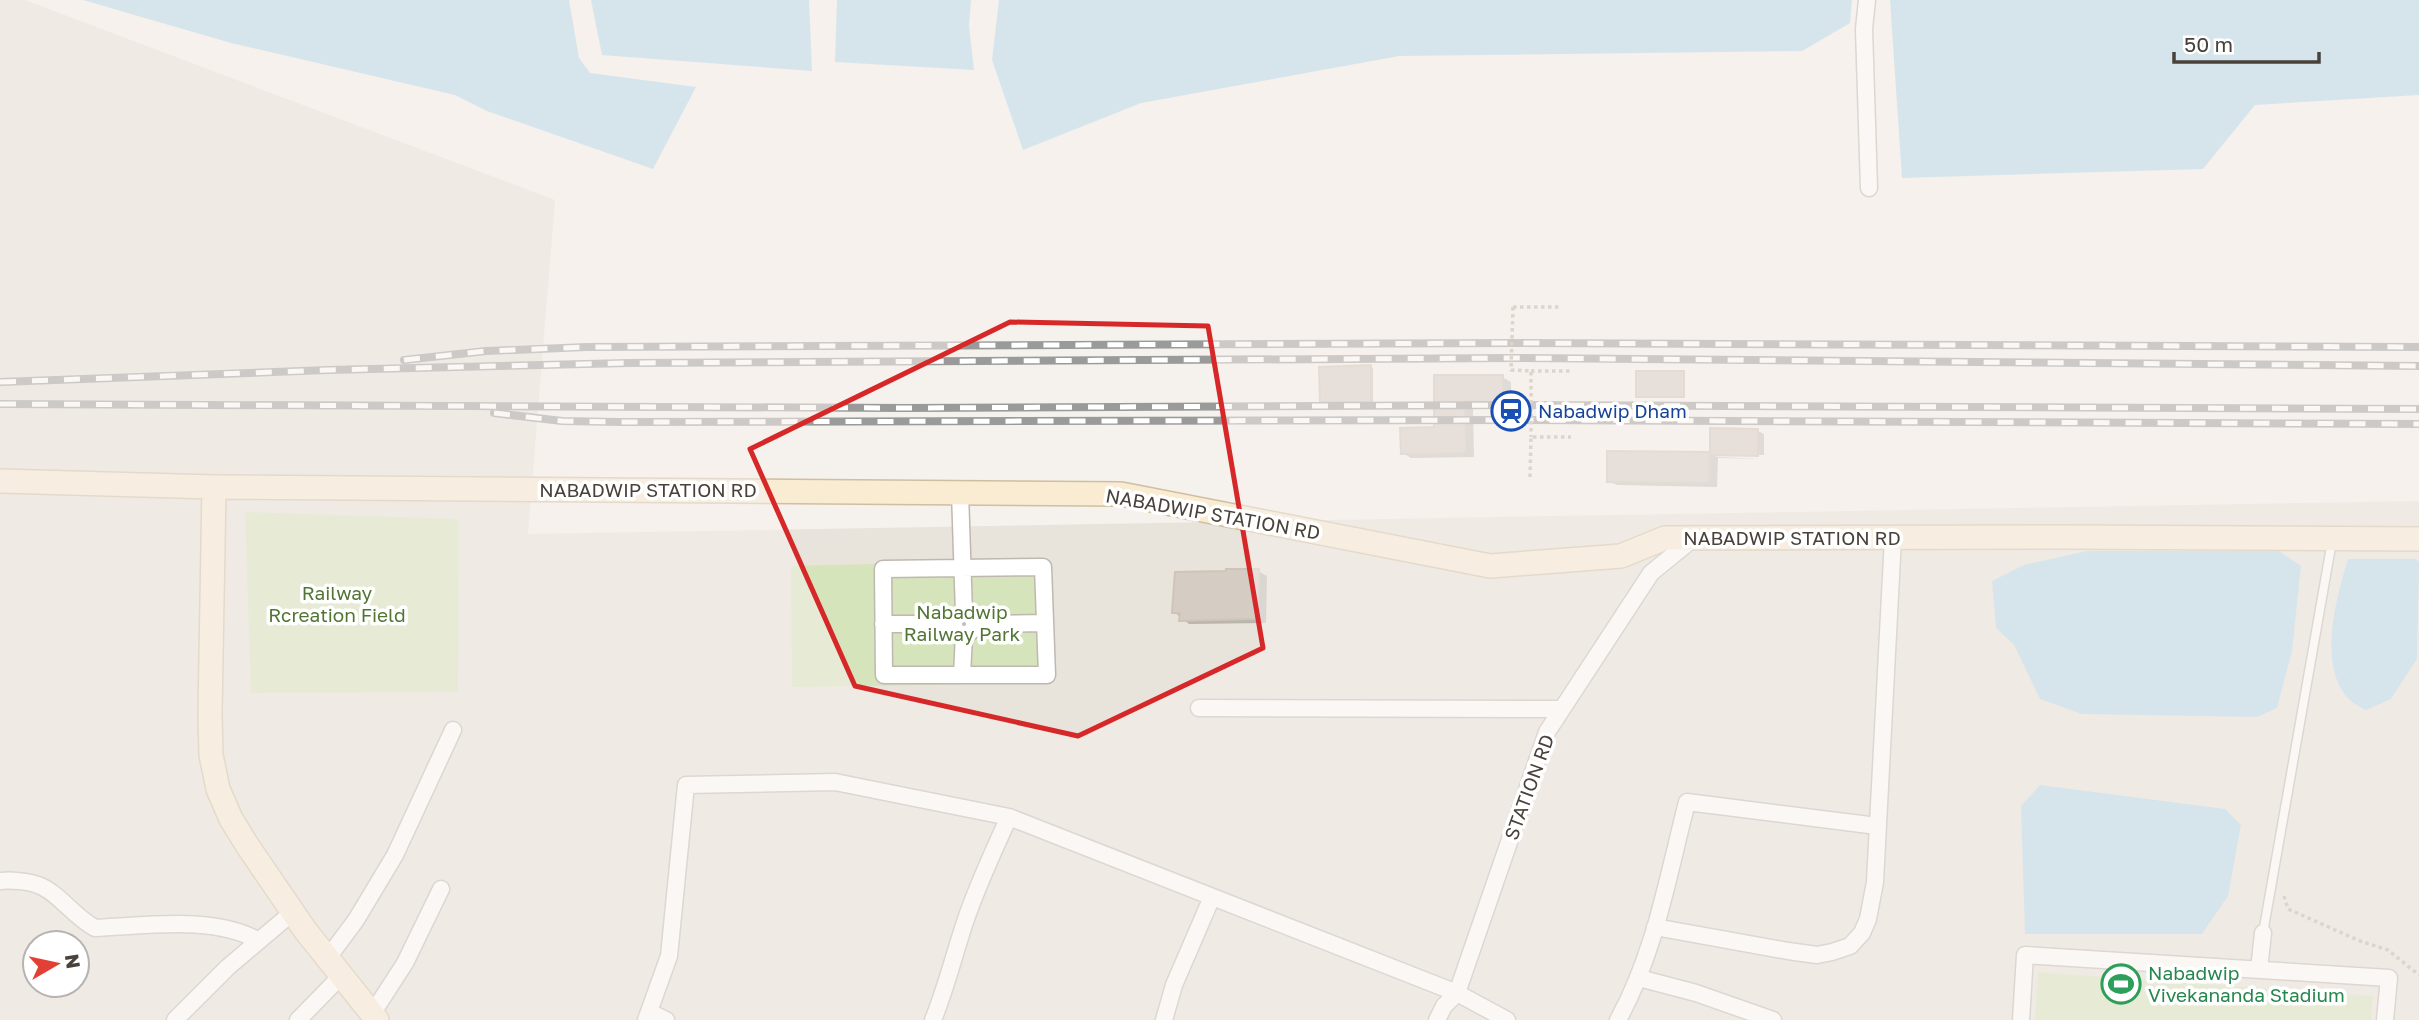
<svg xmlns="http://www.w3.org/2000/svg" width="2419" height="1020" font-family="'Golos Text',sans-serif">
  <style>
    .residential { fill: #e8e3db; fill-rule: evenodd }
    .green { fill: #d5e4ba }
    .water { fill: #b0d7ea }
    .shadow { fill: #0003 }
    .building { fill: #d5ccc3; stroke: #cfc4b7; stroke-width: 2 }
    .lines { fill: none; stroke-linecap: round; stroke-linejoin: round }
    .lane-casing { stroke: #bfb8b0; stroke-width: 11 }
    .street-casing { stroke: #bfb8b0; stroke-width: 19 }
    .secondary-casing { stroke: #cfbfa1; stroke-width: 26 }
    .path { stroke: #bfb3a3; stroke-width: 3.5; stroke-dasharray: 3.5 3.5; stroke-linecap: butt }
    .lane { stroke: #fff; stroke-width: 8 }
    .street { stroke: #fff; stroke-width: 16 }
    .secondary { stroke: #f9ecd2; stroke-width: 23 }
    .rail-casing { stroke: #9a9a9a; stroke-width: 8 }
    .rail { stroke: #fff; stroke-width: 5; stroke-dasharray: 16; stroke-linecap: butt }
    .path-bridge { stroke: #bfb3a3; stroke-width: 3.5; stroke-dasharray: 3.5 3.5; stroke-linecap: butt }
    .marked { fill: none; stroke: #d62828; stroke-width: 5; stroke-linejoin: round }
    .labels { text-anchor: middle; stroke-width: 7; stroke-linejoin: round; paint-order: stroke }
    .transit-label { font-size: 19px; fill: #164399; stroke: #fff; text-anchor: start }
    .street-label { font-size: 19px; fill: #48423b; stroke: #fff }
    .park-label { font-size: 19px; fill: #527533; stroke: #fff }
    .leisure-label { font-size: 19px; fill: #27864d; stroke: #fff; text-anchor: start }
  </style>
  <rect width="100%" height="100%" fill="#f5f1ec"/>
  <path class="residential" d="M0,0H25L555,200L528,534L2419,501V1020H0ZM35,943H77V985H35Z"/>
  <path class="green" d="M245,512L459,519L458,692L251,693Z
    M1048,560L1052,683L792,687L791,566Z
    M2038,972L2373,996L2371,1020H2035Z"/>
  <path class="water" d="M83,0H569L579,58L590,73L696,87L653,169L487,111L455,95L231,43Z
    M591,0H809L812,71L602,55Z
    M837,0H971L969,26L974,70L835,62Z
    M999,0H1852L1850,23L1802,51L1399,56L1141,103L1023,150L992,60Z
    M1890,0H2419V95L2255,105L2203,169L1902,178Z
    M2087,551H2279L2301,566L2292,651L2277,708L2257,717L2082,714L2040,699L2014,645L1996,628L1992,581L2024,565Z
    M2348,559H2416L2419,563L2417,659L2391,699L2366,710C2311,688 2335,601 2348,559Z
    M2040,785L2225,809L2241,825L2228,896L2202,934H2025L2021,806Z"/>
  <path class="shadow" d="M1371,367L1373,368V402H1323Z
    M1683,372L1685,374V397L1638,396Z
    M1435,377H1502L1511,382V406H1473L1474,457L1411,458L1403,453L1436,429Z
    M1712,430L1758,431L1764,434V455L1716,454V457L1764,459L1718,458L1717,487L1617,485L1609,481L1709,454L1712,455Z
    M1258,571L1267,576L1266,623L1189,624L1174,612Z"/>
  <path class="building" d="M1371,365V402H1320L1319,367Z
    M1636,371H1684V397H1636Z
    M1434,375H1503V402H1465L1466,453L1401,454L1400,428L1434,427Z
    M1710,428L1758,429V456L1710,455Z
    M1607,451L1710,452L1709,483L1607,482Z
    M1226,569H1259L1258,619L1179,621L1180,613H1172L1175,572L1226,571Z"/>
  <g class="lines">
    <g class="lane-casing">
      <path id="lane" d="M2263,933L2332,541"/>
    </g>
    <g class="street-casing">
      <path id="street" d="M1867,0L1864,29L1869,188
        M960,492L964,614
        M1043,567L1047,675H884L883,569Z
        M954 624a10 10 0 1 1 20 0a10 10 0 1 1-20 0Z
        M883,624H953
        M974,624L1045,623
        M962,675L964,635
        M1199,708L1562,709
        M0,881C11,880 28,881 38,885C58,892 74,917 95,928C146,926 214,915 259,941
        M1655,927L1788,951L1817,955L1832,952L1850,946L1862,933L1868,919L1875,882L1893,538
        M327,959L356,920L395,855L453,730
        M2259,970L2263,933
        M1639,978L1696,993L1773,1020
        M1457,993L1547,732L1651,573L1694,538
        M649,1012L666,1020
        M372,1014L405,963L441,889
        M175,1020L228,967L293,912
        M298,1020L341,976
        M646,1020L669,956L686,785L835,782L1009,817L1457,993L1507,1020
        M933,1020C946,988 954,955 965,922C977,886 993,852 1009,817
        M1164,1020L1174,985L1212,897
        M1437,1020L1444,1006L1457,993
        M1618,1020C1655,953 1668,876 1687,802L1877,826
        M2021,1020L2025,955L2389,978L2385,1020"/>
    </g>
    <g class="secondary-casing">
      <path id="secondary" d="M0,481L214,487L1121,494L1490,566L1621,556L1665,538L2069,537L2419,539
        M214,487L210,714L211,755L218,789L231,819L247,845L305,930L377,1020"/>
    </g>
    <path class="path" d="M1513,307H1560
      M1531,371H1570
      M1530,477L1531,437H1571
      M2284,896L2288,909L2360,941L2388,950L2419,975"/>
    <use href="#lane" class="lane"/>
    <use href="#street" class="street"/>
    <use href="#secondary" class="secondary"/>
    <g class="rail-casing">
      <path id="rail" d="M404,360L486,351L587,347L1515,343L2419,347
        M0,382L328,370L629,363L1514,358L2419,366
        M0,404L904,408L1514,405L2419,409
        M494,413L562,421L619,422L1514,420L2419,424"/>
    </g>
    <use href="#rail" class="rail"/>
    <path class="path-bridge" d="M1513,307L1511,370L1531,371V437"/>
  </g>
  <path d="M0 0H2419V1020H0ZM1010,322L1208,326L1263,648L1078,736L855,686L750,449Z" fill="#f5f1ec" fill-opacity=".55" fill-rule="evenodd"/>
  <path class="marked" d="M1010,322L1208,326L1263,648L1078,736L855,686L750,449Z"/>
  <defs>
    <g id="station-ring" transform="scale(2.0125)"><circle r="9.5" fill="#fff" stroke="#1a4fb4" stroke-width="1.5"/><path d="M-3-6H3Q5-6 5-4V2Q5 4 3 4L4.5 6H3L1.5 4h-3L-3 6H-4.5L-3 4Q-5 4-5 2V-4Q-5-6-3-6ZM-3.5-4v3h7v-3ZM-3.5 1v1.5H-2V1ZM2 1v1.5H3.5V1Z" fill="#1a4fb4"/></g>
    <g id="stadium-ring" transform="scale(2.0125)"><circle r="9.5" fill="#fff" stroke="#2e9e5b" stroke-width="1.5"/><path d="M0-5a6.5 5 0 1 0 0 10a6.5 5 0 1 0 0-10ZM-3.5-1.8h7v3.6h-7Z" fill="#2e9e5b"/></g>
  </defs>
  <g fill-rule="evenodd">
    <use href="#station-ring" x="1511" y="411"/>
    <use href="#stadium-ring" x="2121" y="984"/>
  </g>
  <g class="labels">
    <g class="transit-label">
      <text x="1538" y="418">Nabadwip Dham</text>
    </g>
    <g class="street-label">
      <text x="648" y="497">NABADWIP STATION RD</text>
      <text transform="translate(1213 514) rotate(10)" y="7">NABADWIP STATION RD</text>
      <text x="1792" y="545">NABADWIP STATION RD</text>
      <text transform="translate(1529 787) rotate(-70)" y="7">STATION RD</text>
    </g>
    <g class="park-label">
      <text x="337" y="600">Railway<tspan x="337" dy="22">Rcreation Field</tspan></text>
      <text x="962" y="619">Nabadwip<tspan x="962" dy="22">Railway Park</tspan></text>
    </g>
    <g class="leisure-label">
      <text x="2148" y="980">Nabadwip<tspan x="2148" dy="22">Vivekananda Stadium</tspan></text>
    </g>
  </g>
  <g transform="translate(56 964) rotate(81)"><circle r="33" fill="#ffffff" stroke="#b6b3b1" stroke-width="2"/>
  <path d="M0-5L12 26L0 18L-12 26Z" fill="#e34035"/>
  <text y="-10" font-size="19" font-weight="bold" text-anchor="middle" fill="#48423b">N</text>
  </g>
  <path d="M2174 52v10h145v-10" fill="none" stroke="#48423b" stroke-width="3.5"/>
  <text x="2184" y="52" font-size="21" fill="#48423b" stroke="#ffffff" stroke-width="5" paint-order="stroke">50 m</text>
</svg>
